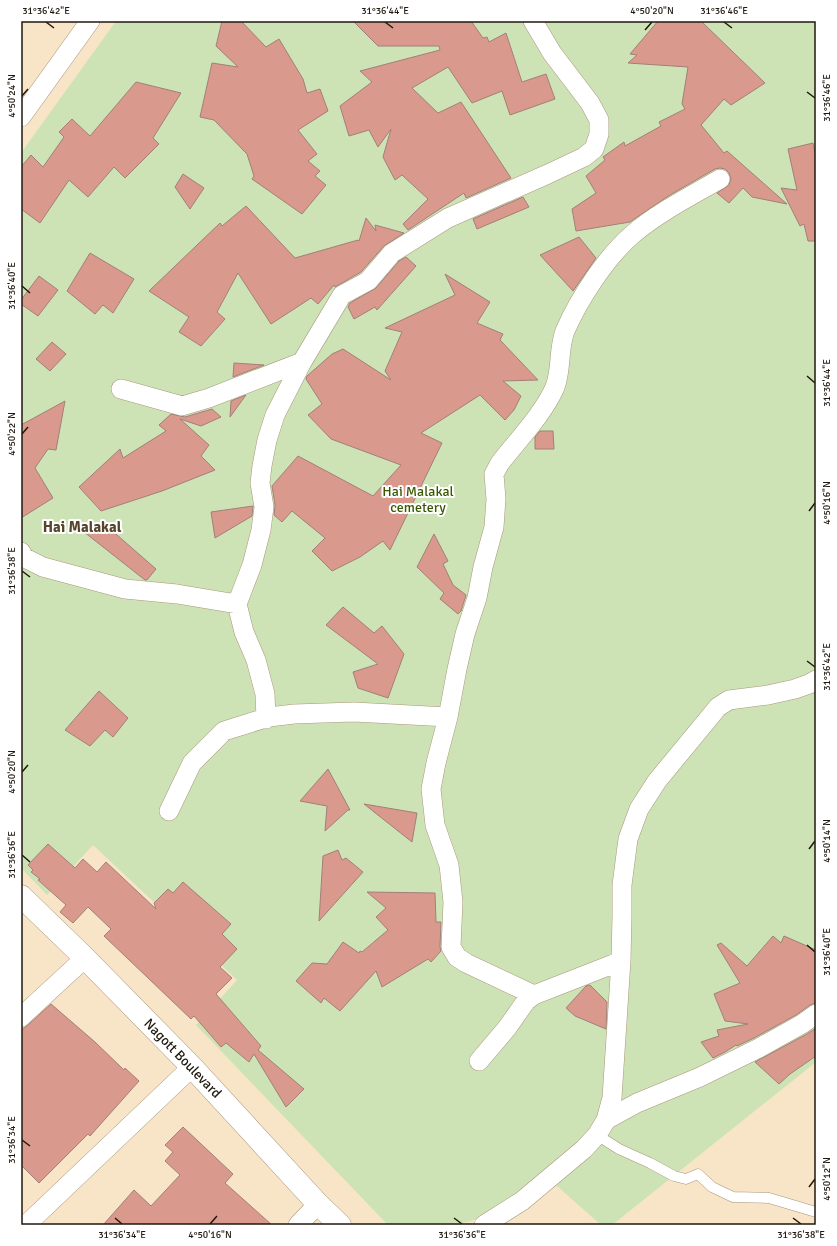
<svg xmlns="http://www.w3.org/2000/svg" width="837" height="1246" font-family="Signika,sans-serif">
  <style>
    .green { fill: #cde3b6 }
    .building { fill: #da998d; stroke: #a27f79 }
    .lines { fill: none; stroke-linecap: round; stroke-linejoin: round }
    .service-casing { stroke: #a9977b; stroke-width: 11 }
    .minor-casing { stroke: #a9977b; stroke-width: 20 }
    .tertiary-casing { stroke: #a9977b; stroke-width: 23 }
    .service { stroke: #fff; stroke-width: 10 }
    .minor { stroke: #fff; stroke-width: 19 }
    .tertiary { stroke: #fff; stroke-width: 22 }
    .ticks { fill: none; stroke: #1f180e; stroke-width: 1.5 }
    .labels { text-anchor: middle; stroke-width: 4; stroke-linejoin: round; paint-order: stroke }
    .park-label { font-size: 14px; fill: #3a5802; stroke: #fff }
    .street-label { font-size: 14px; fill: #1f180e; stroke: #fff }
    .neighbourhood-label { font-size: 15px; font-weight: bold; fill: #55452c; stroke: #fff }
    .neatline { fill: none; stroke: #1f180e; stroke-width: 1.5 }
    .ticks-label { font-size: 10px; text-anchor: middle; fill: #1f180e }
  </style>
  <rect width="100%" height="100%" fill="#f8e4c7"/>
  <path class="green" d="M116,21H816V1062L612,1225H601L557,1186L471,1221L451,1225H388L196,1025L237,980L93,845L47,895L21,868V153Z"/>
  <path class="building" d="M222,21H241L266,47L279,39L303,79L307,93L320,89L328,111L298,130L317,154L308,161L320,171L315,176L326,185L302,214L252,179L254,176L247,154L214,120L200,117L212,63L238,67L216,46Z
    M353,21H471L483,38L487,37L489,42L506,33L522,82L546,74L555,99L510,115L502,91L472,103L448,67L412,88L438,113L461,102L511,178L466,198L464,193L408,230L403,224L428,199L402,175L395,180L383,157L391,129L378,147L369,130L349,136L340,106L372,82L360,71L440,50L439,46H378Z
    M658,21H701L765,83L731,105L724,99L701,125L724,153L727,151L787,204L752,197L743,188L729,203L717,193L729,185L731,179L729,173L725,169L720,168L715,169L670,195L630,222L576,231L572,209L596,193L586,176L605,160L603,157L624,142L625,146L661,126L659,122L685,109L682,104L688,67L628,63L637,55L630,54Z
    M136,82L181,93L153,138L159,144L125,178L114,167L88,197L69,180L40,223L21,209V167L31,155L43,167L64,137L59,132L72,119L90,136Z
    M813,143L816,158V241H808L804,224L800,226L781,188L797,190L788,149Z
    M183,174L204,188L190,209L175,187Z
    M523,197L529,207L477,229L473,219Z
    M246,206L295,258L358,240L359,241L366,218L376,231L375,225L404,233L384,246L361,272L335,287L334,285L318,304L311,298L271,324L238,273L217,312L225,319L201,346L179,332L189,317L149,291L220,223L222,226Z
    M579,237L596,258L573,291L540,255Z
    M90,253L134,279L113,313L103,305L95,314L67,291Z
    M406,257L416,266L377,310L375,307L354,319L348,307L350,303L376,288L399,261Z
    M445,274L490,302L477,323L503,334L500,340L538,380L503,381L521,396L514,410L505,420L480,395L421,433L442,443L390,550L383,541L360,557L332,571L312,551L325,538L292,511L282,522L274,515L275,505L272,486L298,456L373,496L401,465L331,439L308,415L322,404L306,379L307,376L332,354L343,349L391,380L385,371L402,332L385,328L455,295Z
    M39,276L58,290L38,316L21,304V300Z
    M52,342L66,354L50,371L36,359Z
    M234,363L264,365L233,377Z
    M246,395L230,417L231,401Z
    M65,401L56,450L48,449L35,468L53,498L21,518V425Z
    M212,409L221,417L201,426L180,419L209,445L201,456L215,470L162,491L101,511L79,487L120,449L123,458L166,431L159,425L171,414L185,417Z
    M540,431H553L554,449H535V437Z
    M253,506L252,516L215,538L211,512Z
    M109,528L156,569L147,580H145L84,532Z
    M434,534L448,561L443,564L453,585L466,595L461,611L458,614L440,599L444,593L417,567Z
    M343,607L374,633L382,626L404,654L388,698L358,688L353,672L378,664L326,625Z
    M99,691L128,718L113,737L105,730L90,746L65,730Z
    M328,769L350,810H348L325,831L327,806L300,801Z
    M364,804L417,813L412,842Z
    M48,844L75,868L83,859L97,872L106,862L156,909L154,903L168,889L173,893L183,882L231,924L222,934L237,949L220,967L232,978L216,994L261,1046L258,1050L304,1089L286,1107L254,1054L249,1062L226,1043L221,1047L194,1016L191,1019L104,936L111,929L88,907L73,923L60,912L66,905L38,880L40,879L31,872L33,870L28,865Z
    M338,850L342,860L346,858L363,872L319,921L323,856Z
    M367,892L435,893L436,922H441L440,947L441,951L431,962L428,959L382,987L376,971L340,1011L324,998L321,1003L296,981L312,963L327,964L343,942L359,953L360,951L362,952L388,930L376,917L386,908Z
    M773,936L781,943L784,936L816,950V1003L810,1005L796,1015L754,1038L737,1046L736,1045L725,1052L713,1058L701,1042L719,1036L717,1030L748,1024L725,1021L714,994L740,983L717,945L721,943L747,966Z
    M590,985L607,1002L606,1029L575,1016L566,1008L586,986Z
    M51,1004L95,1042L124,1070L125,1068L139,1081L90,1136L88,1134L39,1183L21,1165V1030L28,1025Z
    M816,1028V1056L790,1074L779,1084L755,1062L807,1034Z
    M183,1127L233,1174L225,1183L272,1225H103L134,1190L151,1206L180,1175L165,1161L173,1152L165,1145Z"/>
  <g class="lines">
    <g class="service-casing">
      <path id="service" d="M597,1135L619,1149L650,1163L674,1176L686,1179L698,1174L712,1187L733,1197L769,1198L816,1212"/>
    </g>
    <g class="minor-casing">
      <path id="minor" d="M21,117L90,21
        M121,389L182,406L209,398L302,362L342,295L368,281L392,253L448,218L548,174L584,157L594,149L599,134V120L590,103L552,53L533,21
        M21,552L23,557L43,567L125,589L177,594L237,604
        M266,719L265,694L256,660L244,632L237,604L252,565L261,530L264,507L260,483L262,466L267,440L275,415L302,362
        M169,811L192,763L224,731L269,717L294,714L354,712L448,717
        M534,995L466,963L457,957L451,947L453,902L449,865L435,825L431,789L436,763L448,717L457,669L465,634L477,598L483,567L494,527L496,499L494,474L500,463C517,441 544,413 555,387C562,369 558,349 565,331C579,299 606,257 633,234C659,212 691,196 720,179
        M21,1017L85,958
        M479,1061L507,1028L526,1001L534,995L621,961
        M606,1120L637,1103L700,1077L759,1048L802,1024L816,1014
        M26,1225L192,1067
        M298,1225L318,1204
        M484,1225L522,1201L584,1149L597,1135L606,1120L612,1098L621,961L622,916V885L628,839L639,809L657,781L718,707L729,700L768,695L795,689L809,684L816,680"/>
    </g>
    <g class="tertiary-casing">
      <path id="tertiary" d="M21,896L85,958L192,1067L318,1204L340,1225"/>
    </g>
    <use href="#service" class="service"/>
    <use href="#minor" class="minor"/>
    <use href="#tertiary" class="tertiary"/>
  </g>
  <path class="ticks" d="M46,22L54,28M385,22L393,28M724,22L732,28M645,30L652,22M807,92L815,98M22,96L28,89M22,286L30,293M807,376L815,383M22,434L28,427M809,511L815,503M22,571L30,577M807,661L815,667M22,772L28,765M809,849L815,841M22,855L30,862M807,945L815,952M22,1140L30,1146M809,1187L815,1179M115,1218L122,1224M454,1218L462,1224M793,1218L801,1224M210,1224L217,1216"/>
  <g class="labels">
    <g class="park-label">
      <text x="418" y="496">Hai Malakal<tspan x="418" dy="16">cemetery</tspan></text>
    </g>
    <g class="street-label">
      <text transform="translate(183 1058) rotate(46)" y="5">Nagott Boulevard</text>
    </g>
    <g class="neighbourhood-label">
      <text x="82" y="532">Hai Malakal</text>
    </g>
  </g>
  <rect width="837" height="1246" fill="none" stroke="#ffffff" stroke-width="44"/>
  <rect x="22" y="22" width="793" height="1202" class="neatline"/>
  <g class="ticks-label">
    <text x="46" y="14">31°36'42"E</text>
    <text x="385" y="14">31°36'44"E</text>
    <text x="652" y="14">4°50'20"N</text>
    <text x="724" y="14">31°36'46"E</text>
    <text transform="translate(11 96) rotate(-90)" y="4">4°50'24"N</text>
    <text transform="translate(826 98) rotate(-90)" y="4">31°36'46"E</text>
    <text transform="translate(11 286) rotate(-90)" y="4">31°36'40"E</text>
    <text transform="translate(826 383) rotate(-90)" y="4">31°36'44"E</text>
    <text transform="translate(11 434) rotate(-90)" y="4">4°50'22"N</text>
    <text transform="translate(826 503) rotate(-90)" y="4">4°50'16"N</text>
    <text transform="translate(11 571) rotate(-90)" y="4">31°36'38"E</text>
    <text transform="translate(826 667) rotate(-90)" y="4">31°36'42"E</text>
    <text transform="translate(11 772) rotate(-90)" y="4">4°50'20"N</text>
    <text transform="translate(826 841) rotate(-90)" y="4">4°50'14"N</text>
    <text transform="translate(11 855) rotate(-90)" y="4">31°36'36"E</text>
    <text transform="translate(826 952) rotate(-90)" y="4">31°36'40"E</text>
    <text transform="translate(11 1140) rotate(-90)" y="4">31°36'34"E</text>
    <text transform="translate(826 1179) rotate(-90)" y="4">4°50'12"N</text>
    <text x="122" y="1238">31°36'34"E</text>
    <text x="210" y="1238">4°50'16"N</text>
    <text x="462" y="1238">31°36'36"E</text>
    <text x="801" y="1238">31°36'38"E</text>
  </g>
</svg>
